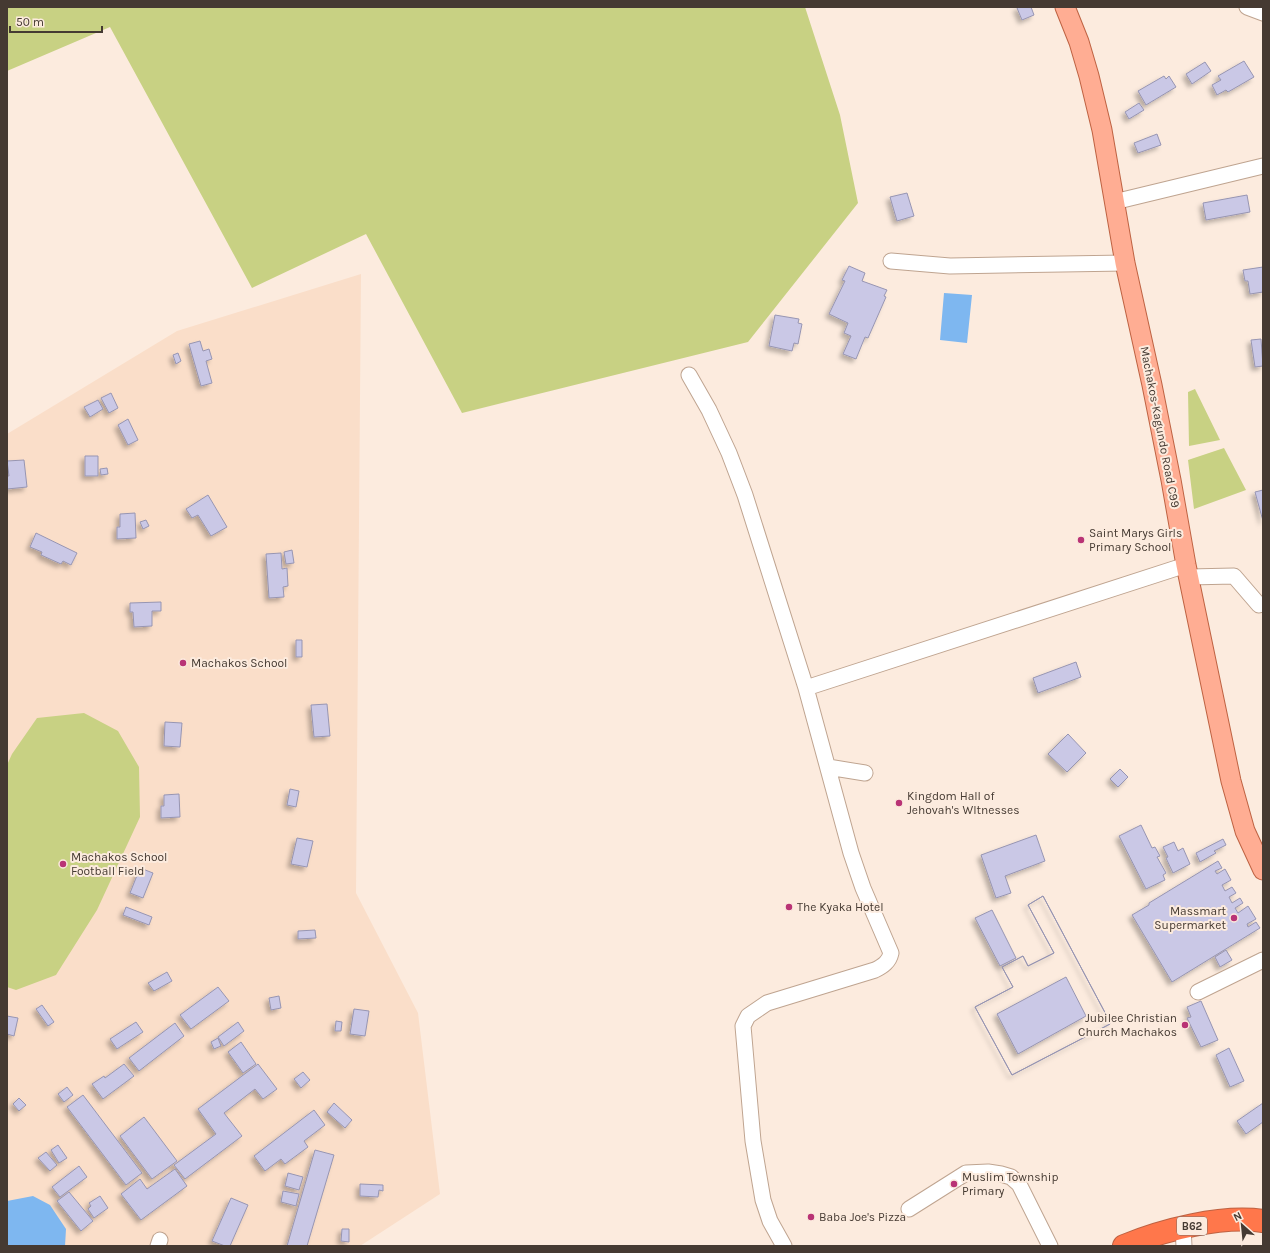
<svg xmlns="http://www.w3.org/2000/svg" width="1270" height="1253" font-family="Karla,sans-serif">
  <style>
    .built { fill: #fadec9 }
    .green { fill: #c8d183 }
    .water { fill: #7eb7f0 }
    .building { fill: #cac8e6; stroke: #9795b2; fill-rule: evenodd; filter: url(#shadow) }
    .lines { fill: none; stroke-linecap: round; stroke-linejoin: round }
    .minor-casing { stroke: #bfa490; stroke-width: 17 }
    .major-casing { stroke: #be6242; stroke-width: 21 }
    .highway-casing { stroke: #be6242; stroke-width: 24 }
    .minor { stroke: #fff; stroke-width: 15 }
    .major { stroke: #ffad93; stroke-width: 19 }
    .highway { stroke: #ff774b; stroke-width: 22 }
    .poi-dot { fill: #b93375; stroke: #fcebde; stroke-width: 1.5 }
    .labels { text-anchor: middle; stroke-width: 4; stroke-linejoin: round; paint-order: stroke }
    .shield { fill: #fcebde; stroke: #7c6f66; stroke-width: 1 }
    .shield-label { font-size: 11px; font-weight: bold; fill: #453a32 }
    .street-label { font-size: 12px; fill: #453a32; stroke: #fcebde }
    .poi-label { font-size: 12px; fill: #453a32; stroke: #fcebde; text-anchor: start }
  </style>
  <defs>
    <filter id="shadow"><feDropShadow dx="-3.5" dy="3.5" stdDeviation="2" flood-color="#0004"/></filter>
  </defs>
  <rect width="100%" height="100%" fill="#fcebde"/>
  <path class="built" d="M361,274L356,893L418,1013L440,1194L360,1246H7V434L177,331Z"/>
  <path class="green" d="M7,7H805L840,115L858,203L748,342L462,413L366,234L252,288L110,27L7,71Z
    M1195,389L1220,440L1189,446L1188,392Z
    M1224,448L1246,490L1194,509L1188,460Z
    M84,713L118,731L139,767L140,817L97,910L56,975L16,990L7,987V765L12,754L37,718Z"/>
  <path class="water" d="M944,293L972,295L967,343L940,340Z
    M33,1196L50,1205L66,1229L65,1246H7V1201Z"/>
  <path class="building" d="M1020,7H1031L1034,15L1022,20L1017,8Z
    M1244,61L1254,77L1228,92L1226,90L1217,95L1212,85L1221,80L1218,76Z
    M1205,62L1211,71L1192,84L1186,74Z
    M1164,76L1166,79L1169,76L1176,87L1146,105L1138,91Z
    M1139,103L1144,110L1129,119L1125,112Z
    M1157,134L1161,145L1138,153L1134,143Z
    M907,193L914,216L897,221L890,197Z
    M1247,195L1250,212L1206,220L1203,203Z
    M849,266L865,273L862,281L887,290L884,296L886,297L868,338L865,337L856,359L843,354L851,336L844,333L848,323L829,314L845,281L842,280Z
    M1263,267V292L1250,294L1248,281H1245L1243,270Z
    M775,315L799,319L798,323L802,324L798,344L794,343L792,351L769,346Z
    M1261,339L1263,366L1255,367L1251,340Z
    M200,341L203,351L209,349L212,359L206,361L212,383L201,386L189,344Z
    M178,353L181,361L176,364L173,355Z
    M111,393L118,408L109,413L101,398Z
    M98,400L103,409L90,417L84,407Z
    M128,419L138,440L128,445L118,425Z
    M85,456H98V476H85Z
    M24,460L27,487L7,489V476H9L7,461Z
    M107,468L108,474L101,475L100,469Z
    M1263,490V521L1255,492Z
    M208,495L227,527L211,536L198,515L192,518L186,509Z
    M135,513L136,538L117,539V527H120V514Z
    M146,520L149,526L143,529L140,522Z
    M36,533L77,553L71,565L63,561L61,564L41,555L42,552L30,547Z
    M292,550L294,563L286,564L284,552Z
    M281,553L282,569L287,568L288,586L283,587L284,597L269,598L266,554Z
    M161,602V611H152V626L134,627L133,612H130V603Z
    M296,640H302V657H296Z
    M1076,662L1081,677L1038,693L1033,678Z
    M327,704L330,736L314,737L311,705Z
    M165,722L182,723L180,747L164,746Z
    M1068,734L1086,753L1067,772L1048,754Z
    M1120,769L1128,777L1118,787L1110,779Z
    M290,789L299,791L296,807L287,805Z
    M179,794L180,817L161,818V806H164V795Z
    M1141,825L1152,848L1155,847L1160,856L1157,857L1166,873L1163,875L1165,880L1146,889L1119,836Z
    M1036,835L1045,861L1005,876L1011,893L996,898L981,855Z
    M297,838L313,841L307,867L291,864Z
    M1223,839L1226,845L1214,851L1216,853L1200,862L1196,853Z
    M1174,842L1178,851L1183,848L1190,864L1173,873L1166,858L1168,857L1163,847Z
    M1218,861L1222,868L1215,871L1217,874L1225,869L1231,880L1222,885L1225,891L1232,887L1236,893L1229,897L1232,903L1240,898L1243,903L1235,908L1238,913L1248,906L1256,919L1247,924L1248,927L1256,922L1260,928L1172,982L1132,915L1149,905V903Z
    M140,868L153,873L143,898L130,893Z
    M1043,896L1110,1022V1024L1012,1075L975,1007L1013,987L1002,967L1023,956L1028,966L1054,953L1028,905ZM1066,977L1086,1016L1018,1054L997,1014Z
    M1043,896L1110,1022V1024L1012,1075L975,1007L1013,987L1002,967L1023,956L1028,966L1054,953L1028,905Z
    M126,907L152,917L149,925L123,915Z
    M992,910L1016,958L1000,966L975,918Z
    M315,930L316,938L298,939V931Z
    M1226,950L1232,960L1220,967L1215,957Z
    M167,972L172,981L154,991L148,983Z
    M218,987L229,1001L191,1029L180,1015Z
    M279,996L281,1008L271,1010L269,998Z
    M1201,1001L1218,1040L1201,1047L1187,1018L1191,1017L1187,1007Z
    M42,1005L54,1022L48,1026L36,1009Z
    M354,1009L369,1011L365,1036L350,1034Z
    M7,1016L18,1018L14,1036L7,1034Z
    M336,1021L342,1022L341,1031H335Z
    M136,1022L143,1032L117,1049L110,1039Z
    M238,1022L244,1031L224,1046L218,1037Z
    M175,1023L184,1036L139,1071L129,1058Z
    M218,1038L221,1046L214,1049L211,1042Z
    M241,1042L256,1064L243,1073L228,1052Z
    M1229,1048L1244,1081L1230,1087L1216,1055Z
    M124,1064L134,1076L103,1099L92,1084L104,1076L105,1078Z
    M258,1064L277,1089L263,1099L255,1089L224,1113L242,1136L185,1179L174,1165L216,1134L198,1109Z
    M303,1072L310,1080L301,1088L294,1079Z
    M67,1087L73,1095L64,1102L58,1094Z
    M83,1095L142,1173L126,1185L67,1107Z
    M19,1098L26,1105L19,1111L13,1104Z
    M334,1103L352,1120L345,1128L327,1112Z
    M1263,1103V1122L1246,1134L1237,1121Z
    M314,1110L325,1125L304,1141L308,1147L285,1164L281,1159L265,1171L254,1156Z
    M144,1117L177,1161L152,1179L120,1136Z
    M58,1145L67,1158L59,1163L51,1150Z
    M315,1150L334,1155L307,1246H287Z
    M46,1152L57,1165L50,1171L38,1158Z
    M79,1166L87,1177L60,1197L52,1187Z
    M175,1169L187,1186L141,1220L121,1194L140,1179L147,1189Z
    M288,1173L303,1177L299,1190L285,1186Z
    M360,1184L383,1185V1191L379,1190L378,1197L360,1196Z
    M283,1191L299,1194L296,1206L281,1202Z
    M69,1192L93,1221L81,1231L57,1201Z
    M100,1196L108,1208L94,1218L88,1209L91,1206L89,1203Z
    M231,1198L248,1205L230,1246H225L212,1241Z
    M342,1229H349V1242L341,1241Z"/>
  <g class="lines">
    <g class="minor-casing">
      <path id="minor" d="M1247,7L1263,13
        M1114,202L1263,166
        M891,261L950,266L1125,263
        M689,375L709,410L729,453L745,495L806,688L851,853L863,888L891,953C889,962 883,966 875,970L767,1003L748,1016L743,1026L753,1141L763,1200L770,1221L784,1246
        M1189,577L1234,576L1259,605
        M806,688L1186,565
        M828,767L865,773
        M1198,992L1263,960
        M909,1209L966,1173L988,1172L1001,1174L1011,1177L1019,1184L1050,1246
        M1183,1228L1184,1246
        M158,1246L160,1240"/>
    </g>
    <g class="major-casing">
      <path id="major" d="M1065,7L1079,42L1089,76L1102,130L1125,263L1152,385L1171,480L1186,565L1231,781L1245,831L1263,870"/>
    </g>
    <g class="highway-casing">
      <path id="highway" d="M1124,1246C1163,1230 1221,1215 1263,1221"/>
    </g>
    <use href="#minor" class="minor"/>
    <use href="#major" class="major"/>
    <use href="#highway" class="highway"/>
  </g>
  <g class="poi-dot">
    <circle cx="1081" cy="540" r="4"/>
    <circle cx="183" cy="663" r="4"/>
    <circle cx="899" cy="803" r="4"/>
    <circle cx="63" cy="864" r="4"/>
    <circle cx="789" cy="907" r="4"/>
    <circle cx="1234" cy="918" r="4"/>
    <circle cx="1185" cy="1025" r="4"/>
    <circle cx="954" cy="1184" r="4"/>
    <circle cx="811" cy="1217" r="4"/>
  </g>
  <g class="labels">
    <rect class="shield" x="1177" y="1217" width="30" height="18" rx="3"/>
    <g class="shield-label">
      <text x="1192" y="1230">B62</text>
    </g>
    <g class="street-label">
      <text transform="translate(1160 427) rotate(79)" y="4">Machakos-Kagundo Road C99</text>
    </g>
    <g class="poi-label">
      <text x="1089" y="537">Saint Marys Girls<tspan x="1089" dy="14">Primary School</tspan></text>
      <text x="191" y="667">Machakos School</text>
      <text x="907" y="800">Kingdom Hall of<tspan x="907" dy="14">Jehovah's WItnesses</tspan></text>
      <text x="71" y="861">Machakos School<tspan x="71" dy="14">Football Field</tspan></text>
      <text x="797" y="911">The Kyaka Hotel</text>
      <text x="1226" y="915" text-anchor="end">Massmart<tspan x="1226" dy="14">Supermarket</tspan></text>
      <text x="1177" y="1022" text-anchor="end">Jubilee Christian<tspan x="1177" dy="14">Church Machakos</tspan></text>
      <text x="962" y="1181">Muslim Township<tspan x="962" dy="14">Primary</tspan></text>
      <text x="819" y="1221">Baba Joe's Pizza</text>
    </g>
  </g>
  <rect width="1270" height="1253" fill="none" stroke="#453a32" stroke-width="16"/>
  <g transform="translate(1242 1225) rotate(333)" stroke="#fcebde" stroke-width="3" paint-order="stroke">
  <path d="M0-3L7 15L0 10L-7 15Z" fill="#453a32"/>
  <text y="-6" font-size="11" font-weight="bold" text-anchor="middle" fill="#453a32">N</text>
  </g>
  <path d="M10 26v6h92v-6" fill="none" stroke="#453a32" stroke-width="2"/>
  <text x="16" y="26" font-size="12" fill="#453a32" stroke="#fcebde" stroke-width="3" paint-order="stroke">50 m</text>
</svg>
